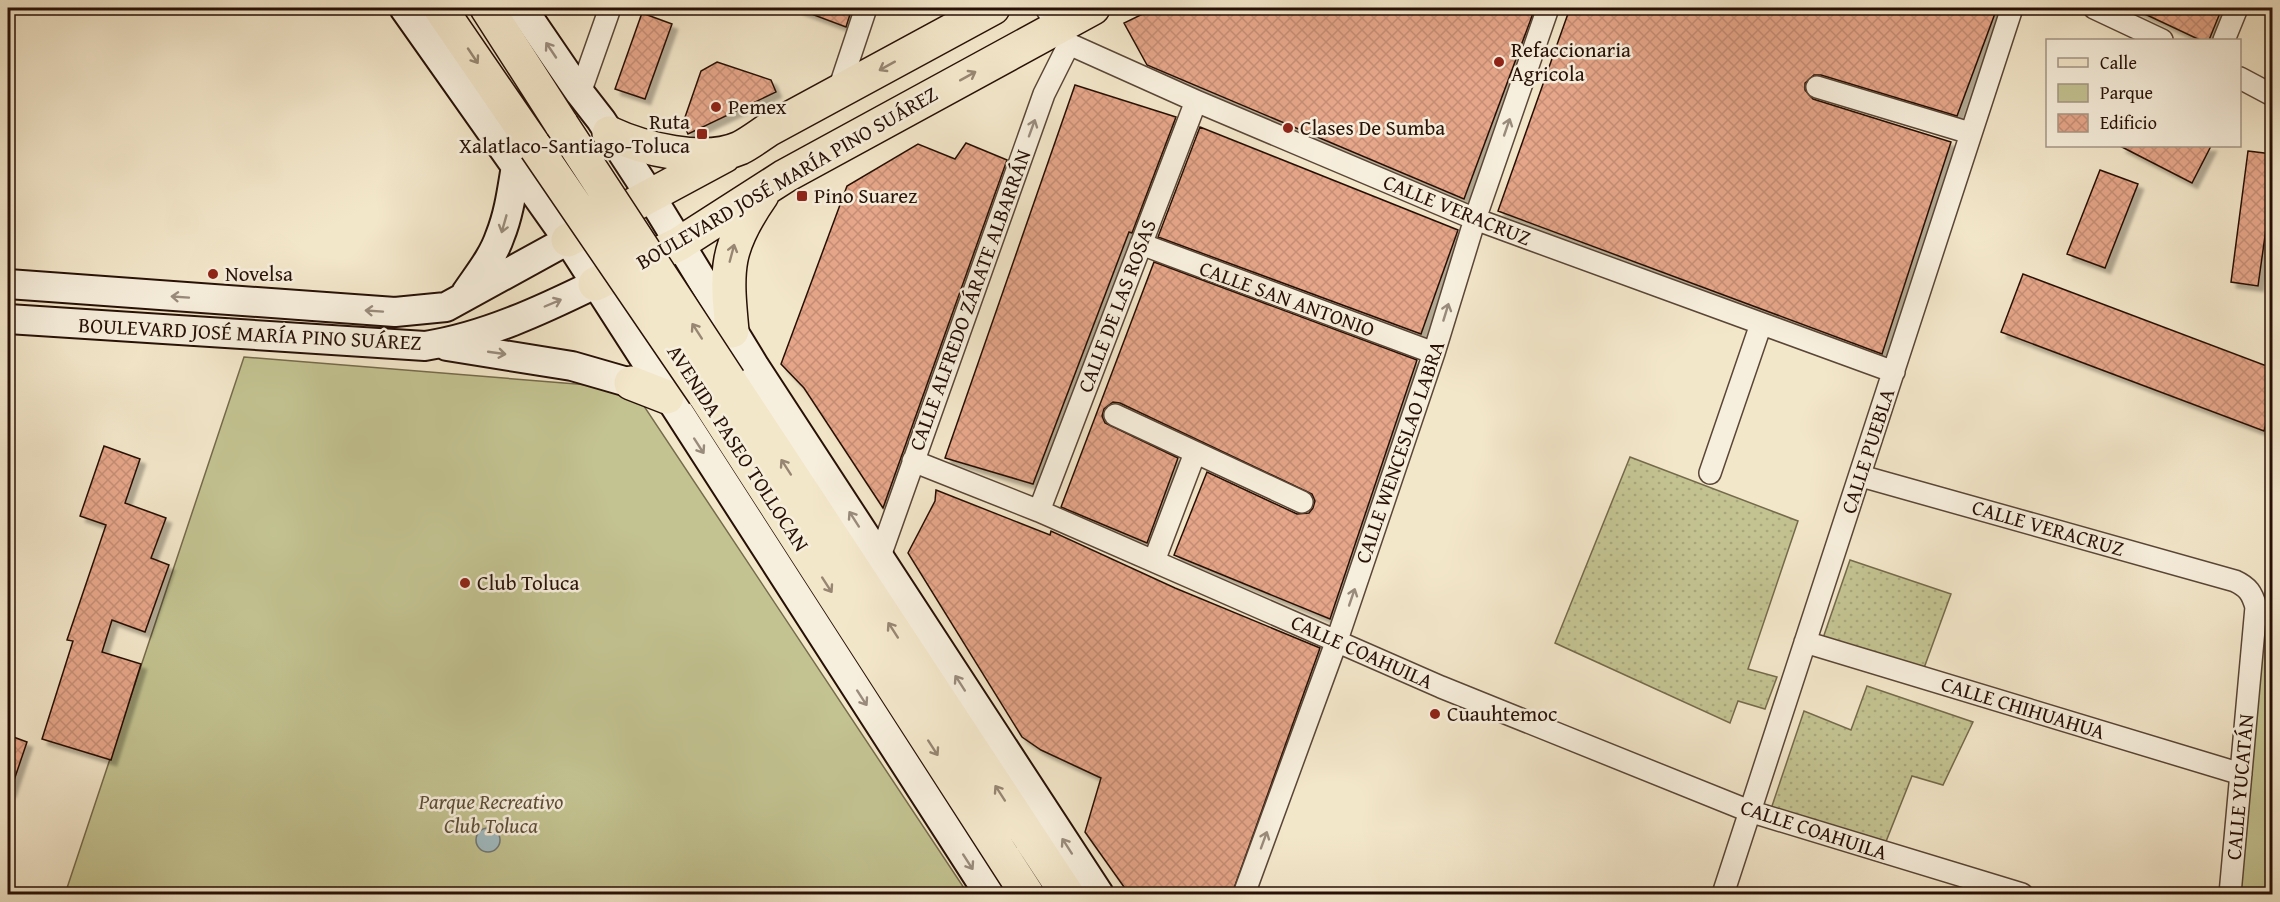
<svg xmlns="http://www.w3.org/2000/svg" width="2280" height="902" font-family="'Gentium Book Plus',serif">
  <style>
    .grass { fill: url(#grass-dots); stroke: #756a4c; stroke-width: 1.5 }
    .park { fill: #c3c391; stroke: #756a4c; stroke-width: 1.5 }
    .water { fill: #a1bcc2; stroke: #707777; stroke-width: 1.5 }
    .building { fill: url(#building-cross-hatch); stroke: #271006; stroke-width: 1.5; filter: url(#shadow) }
    .lines { fill: none; stroke-linecap: round; stroke-linejoin: round }
    .street-casing { stroke: #5a4637; stroke-width: 24 }
    .secondary-casing { stroke: #271006; stroke-width: 32 }
    .primary-casing { stroke: #271006; stroke-width: 36 }
    .highway-casing { stroke: #271006; stroke-width: 36 }
    .street { stroke: #f7efdd; stroke-width: 21 }
    .secondary { stroke: #f7efdd; stroke-width: 28 }
    .primary { stroke: #f3e7ca; stroke-width: 33 }
    .highway { stroke: #f3e7ca; stroke-width: 33 }
    .highway-bridge-casing { stroke: #271006; stroke-width: 36; stroke-linecap: butt }
    .highway-bridge { stroke: #f3e7ca; stroke-width: 33 }
    .oneway { stroke: #998b7c }
    .oneway2 { stroke: #978672 }
    .poi-dot { fill: #8f2418; stroke: #f7efdd; stroke-width: 2 }
    .labels { text-anchor: middle; stroke-width: 5; stroke-linejoin: round; paint-order: stroke }
    .poi-label { font-size: 21px; fill: #271006; stroke: #f7efdd; text-anchor: start }
    .street-label { font-size: 21px; fill: #271006; stroke: #f7efdd }
    .park-label { font-size: 21px; font-style: italic; fill: #5e4f37; stroke: #f7efdd }
  </style>
  <defs>
    <pattern id="grass-dots" width="8" height="8" patternUnits="userSpaceOnUse" patternTransform="scale(1.5)"><rect width="8" height="8" fill="#c3c391"/><path d="M2 2h.1M6 6h.1" fill="none" stroke="#a8a67c" stroke-width="1.8" stroke-linecap="round"/></pattern>
    <pattern id="building-cross-hatch" width="8" height="8" patternUnits="userSpaceOnUse" patternTransform="scale(1.5)"><rect width="8" height="8" fill="#e6a689"/><path d="M0 0l8 8M0 8l8-8" fill="none" stroke="#c58e75"/></pattern>
    <filter id="shadow"><feDropShadow dx="5.5" dy="5.5" stdDeviation="1.5" flood-color="#0004"/></filter>
  </defs>
  <rect width="100%" height="100%" fill="#f3e7ca"/>
  <filter id="stains"><feTurbulence type="fractalNoise" baseFrequency=".00333" numOctaves="4"/><feColorMatrix values="0 0 0 0 .2 0 0 0 0 .09 0 0 0 0 .02 0 0 0 .5 -.17"/></filter>
  <radialGradient id="worn" r=".72"><stop offset=".6" stop-color="#630" stop-opacity="0"/><stop offset="1" stop-color="#630" stop-opacity=".3"/></radialGradient>
  <path class="grass" d="M1630,457L1798,521L1748,669L1777,677L1765,709L1738,701L1730,723L1555,643Z
    M1850,560L1951,594L1924,668L1822,641Z
    M1867,686L1973,722L1943,785L1912,776L1885,844L1771,809L1804,711L1851,730Z"/>
  <path class="park" d="M244,357L601,386L640,400L968,894H65Z
    M2272,534V834L2265,894H2230Z"/>
  <path class="water" d="M476 840a12 12 0 1 1 24 0a12 12 0 1 1-24 0Z"/>
  <path class="building" d="M799,8H852L846,27L798,9Z
    M1155,8H1535L1464,199L1147,65L1124,23Z
    M1570,8H1997L1957,116L1821,75H1814L1805,83V90L1813,99L1951,142L1882,354L1498,211Z
    M2132,8H2222L2209,40H2200Z
    M642,13L672,24L645,99L615,89Z
    M717,62L771,80L776,92L688,134L683,123L701,71Z
    M1075,85L1176,117L1132,233L1129,232L1033,484L945,458Z
    M1200,127L1458,230L1421,334L1158,237Z
    M966,143L1007,160L883,508L804,388L781,364L847,186L918,144L955,159Z
    M2120,146H2211L2192,183Z
    M2248,151L2272,154V186L2258,286L2231,282Z
    M2100,170L2138,184L2105,268L2067,254Z
    M1154,262L1417,360L1330,619L1174,555L1207,472L1297,514L1309,513L1313,508L1315,501L1312,494L1120,403L1113,402L1104,409L1102,416L1105,423L1178,458L1147,543L1061,507Z
    M2023,274L2272,368V403L2264,431L2001,332Z
    M104,446L140,459L125,503L166,518L151,558L169,565L145,632L112,620L102,652L141,664L111,760L42,739L73,641L67,640L106,525L80,516Z
    M936,490L1050,535L1051,531L1175,588L1320,648L1232,894H1129L1085,832L1101,778L1041,750L1022,737L908,553L935,501Z
    M8,735L27,742L10,792H8Z"/>
  <g class="lines">
    <g class="street-casing">
      <path id="street" d="M1046,8L1069,44L1196,101L1475,219L1894,372
        M2094,8L2162,40
        M2224,40L2237,8
        M2240,78L2272,95
        M1817,87L1970,133
        M838,92L866,8
        M580,93L610,8
        M1141,244L1434,353
        M1115,415L1302,502
        M913,461L1039,511L1441,687L1749,811L2022,894
        M1710,473L1761,324
        M1861,476L2235,581C2248,587 2252,593 2256,607L2230,894
        M1039,511L1196,101
        M879,559L1044,94L1069,44
        M1154,561L1195,453
        M1805,642L2241,774
        M1244,894L1337,640L1434,353L1475,219L1548,8
        M1723,894L2012,8"/>
    </g>
    <g class="secondary-casing">
      <path id="secondary" d="M404,8L568,240L989,894
        M522,8L580,93L601,120L650,195L755,367L1099,894
        M8,284L395,312L446,307L568,240
        M466,293C478,275 493,257 500,236C509,214 512,190 516,166
        M8,319L425,346C484,337 542,310 595,284
        M447,346L572,366L631,383"/>
    </g>
    <g class="primary-casing">
      <path id="primary" d="M631,383L667,397"/>
    </g>
    <g class="highway-casing">
      <path id="highway" d="M440,8L536,148
        M487,8L562,125
        M609,133C643,149 704,164 740,148C750,143 759,136 768,130L993,8
        M568,240L724,156
        M595,284L679,244L785,176L1093,8
        M732,331C726,269 725,248 762,195
        M729,380L1067,894
        M704,394L1027,894"/>
    </g>
    <use href="#street" class="street"/>
    <use href="#secondary" class="secondary"/>
    <use href="#primary" class="primary"/>
    <use href="#highway" class="highway"/>
    <g class="highway-bridge-casing">
      <path id="highway-bridge" d="M562,125L729,380
        M536,148L704,394"/>
    </g>
    <use href="#highway-bridge" class="highway-bridge"/>
  </g>
  <defs><path id="oneway-shaft" d="M-6 0H5M1.5-3L5.5 0L1.5 3" fill="none" stroke-width="1.6" stroke-linecap="round" stroke-linejoin="round" transform="scale(1.5)"/></defs>
  <g class="oneway">
    <use href="#oneway-shaft" transform="translate(551 50) rotate(-124)"/>
    <use href="#oneway-shaft" transform="translate(1507 127) rotate(-71)"/>
    <use href="#oneway-shaft" transform="translate(1032 128) rotate(-70)"/>
    <use href="#oneway-shaft" transform="translate(504 224) rotate(106)"/>
    <use href="#oneway-shaft" transform="translate(180 297) rotate(-176)"/>
    <use href="#oneway-shaft" transform="translate(553 303) rotate(-23)"/>
    <use href="#oneway-shaft" transform="translate(374 311) rotate(-176)"/>
    <use href="#oneway-shaft" transform="translate(1446 312) rotate(-73)"/>
    <use href="#oneway-shaft" transform="translate(497 353) rotate(8)"/>
    <use href="#oneway-shaft" transform="translate(699 446) rotate(57)"/>
    <use href="#oneway-shaft" transform="translate(854 519) rotate(-123)"/>
    <use href="#oneway-shaft" transform="translate(1352 597) rotate(-71)"/>
    <use href="#oneway-shaft" transform="translate(960 683) rotate(-123)"/>
    <use href="#oneway-shaft" transform="translate(862 698) rotate(57)"/>
    <use href="#oneway-shaft" transform="translate(1264 840) rotate(-70)"/>
    <use href="#oneway-shaft" transform="translate(1067 846) rotate(-123)"/>
    <use href="#oneway-shaft" transform="translate(968 862) rotate(57)"/>
  </g>
  <g class="oneway2">
    <use href="#oneway-shaft" transform="translate(473 56) rotate(56)"/>
    <use href="#oneway-shaft" transform="translate(887 66) rotate(151)"/>
    <use href="#oneway-shaft" transform="translate(968 76) rotate(-29)"/>
    <use href="#oneway-shaft" transform="translate(732 253) rotate(-75)"/>
    <use href="#oneway-shaft" transform="translate(697 331) rotate(-123)"/>
    <use href="#oneway-shaft" transform="translate(786 467) rotate(-123)"/>
    <use href="#oneway-shaft" transform="translate(827 585) rotate(57)"/>
    <use href="#oneway-shaft" transform="translate(893 630) rotate(-123)"/>
    <use href="#oneway-shaft" transform="translate(933 748) rotate(57)"/>
    <use href="#oneway-shaft" transform="translate(1000 793) rotate(-123)"/>
  </g>
  <g class="poi-dot">
    <circle cx="1499" cy="62" r="6"/>
    <circle cx="716" cy="107" r="6"/>
    <circle cx="1288" cy="128" r="6"/>
    <rect x="696" y="128" width="12" height="12" rx="3"/>
    <rect x="796" y="190" width="12" height="12" rx="3"/>
    <circle cx="213" cy="274" r="6"/>
    <circle cx="465" cy="583" r="6"/>
    <circle cx="1435" cy="714" r="6"/>
  </g>
  <g class="labels">
    <g class="poi-label">
      <text x="1511" y="57">Refaccionaria<tspan x="1511" dy="24">Agricola</tspan></text>
      <text x="728" y="114">Pemex</text>
      <text x="690" y="129" text-anchor="end">Ruta<tspan x="690" dy="24">Xalatlaco-Santiago-Toluca</tspan></text>
      <text x="1300" y="135">Clases De Sumba</text>
      <text x="814" y="203">Pino Suarez</text>
      <text x="225" y="281">Novelsa</text>
      <text x="477" y="590">Club Toluca</text>
      <text x="1447" y="721">Cuauhtemoc</text>
    </g>
    <g class="street-label">
      <text transform="translate(787 178) rotate(-30)" y="7">BOULEVARD JOSÉ MARÍA PINO SUÁREZ</text>
      <text transform="translate(1457 210) rotate(22)" y="7">CALLE VERACRUZ</text>
      <text transform="translate(1287 299) rotate(20)" y="7">CALLE SAN ANTONIO</text>
      <text transform="translate(970 300) rotate(-70)" y="7">CALLE ALFREDO ZÁRATE ALBARRÁN</text>
      <text transform="translate(1117 306) rotate(-69)" y="7">CALLE DE LAS ROSAS</text>
      <text transform="translate(250 334) rotate(3)" y="7">BOULEVARD JOSÉ MARÍA PINO SUÁREZ</text>
      <text transform="translate(738 448) rotate(57)" y="7">AVENIDA PASEO TOLLOCAN</text>
      <text transform="translate(1868 451) rotate(-72)" y="7">CALLE PUEBLA</text>
      <text transform="translate(1400 452) rotate(-71)" y="7">CALLE WENCESLAO LABRA</text>
      <text transform="translate(2048 528) rotate(16)" y="7">CALLE VERACRUZ</text>
      <text transform="translate(1362 652) rotate(24)" y="7">CALLE COAHUILA</text>
      <text transform="translate(2023 708) rotate(17)" y="7">CALLE CHIHUAHUA</text>
      <text transform="translate(2240 787) rotate(-85)" y="7">CALLE YUCATÁN</text>
      <text transform="translate(1814 830) rotate(18)" y="7">CALLE COAHUILA</text>
    </g>
    <g class="park-label">
      <text x="491" y="809">Parque Recreativo<tspan x="491" dy="24">Club Toluca</tspan></text>
    </g>
  </g>
  <rect width="2280" height="902" fill="none" stroke="#f3e7ca" stroke-width="30"/>
  <rect x="9" y="9" width="2262" height="884" fill="none" stroke="#271006" stroke-width="3"/>
  <rect x="15" y="15" width="2250" height="872" fill="none" stroke="#271006" stroke-width="1.5"/>
  <rect x="2046" y="39" width="195" height="108" fill="#f7efdd" stroke="#a49687" stroke-width="1.5"/>
  <rect x="2058" y="58" width="30" height="9" fill="#f3e7ca" stroke="#a49687" stroke-width="1.5"/>
  <text x="2100" y="69" font-size="18" fill="#271006">Calle</text>
  <rect x="2058" y="84" width="30" height="18" fill="#c3c391" stroke="#a49687" stroke-width="1.5"/>
  <text x="2100" y="99" font-size="18" fill="#271006">Parque</text>
  <rect x="2058" y="114" width="30" height="18" fill="url(#building-cross-hatch)" stroke="#a49687" stroke-width="1.5"/>
  <text x="2100" y="129" font-size="18" fill="#271006">Edificio</text>
  <rect width="100%" height="100%" filter="url(#stains)"/>
  <rect width="100%" height="100%" fill="url(#worn)"/>
</svg>
